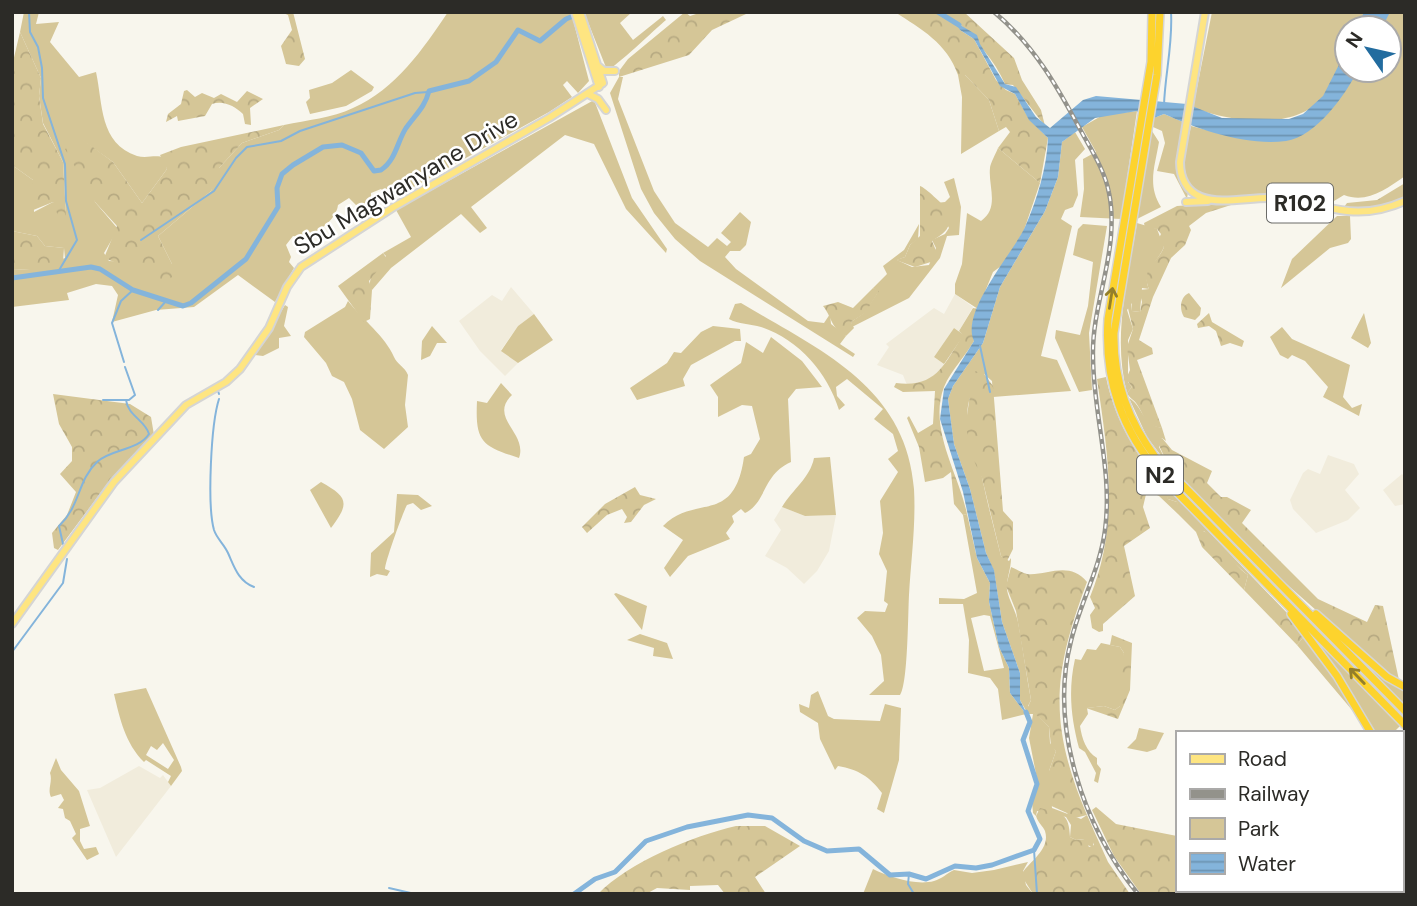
<svg xmlns="http://www.w3.org/2000/svg" width="1417" height="906" font-family="'DM Sans',sans-serif">
  <style>
    .built { fill: #f1ecdc }
    .green { fill: #d5c697; fill-rule: evenodd }
    .forest { fill: url(#forest-crowns) }
    .water { fill: url(#water-rules) }
    .lines { fill: none; stroke-linecap: round; stroke-linejoin: round }
    .stream { stroke: #84b4db; stroke-width: 2 }
    .river { stroke: #84b4db; stroke-width: 5 }
    .major-casing { stroke: #d5d5d4; stroke-width: 10 }
    .highway-casing { stroke: #d5d5d4; stroke-width: 10 }
    .major { stroke: #fee581; stroke-width: 6 }
    .highway { stroke: #fdd32d; stroke-width: 7 }
    .rail-casing { stroke: #93928b; stroke-width: 4.5 }
    .rail { stroke: #fff; stroke-width: 2; stroke-dasharray: 5; stroke-linecap: butt }
    .oneway { stroke: #947f2a }
    .labels { text-anchor: middle; stroke-width: 5; stroke-linejoin: round; paint-order: stroke }
    .shield { fill: #fff; stroke: #6b6b68; stroke-width: 2 }
    .shield-label { font-size: 23px; font-weight: bold; fill: #2c2b27 }
    .street-label { font-size: 24px; fill: #2c2b27; stroke: #fff }
  </style>
  <defs>
    <pattern id="forest-crowns" width="20" height="18" patternUnits="userSpaceOnUse" patternTransform="scale(1.75)"><rect width="20" height="18" fill="#d5c697"/><path d="M2 6a3 3 0 1 1 6 0M12 15a3 3 0 1 1 6 0" fill="none" stroke="#b7aa82"/></pattern>
    <pattern id="water-rules" width="6" height="5" patternUnits="userSpaceOnUse" patternTransform="scale(1.75)"><rect width="6" height="5" fill="#84b4db"/><path d="M0 2.5h6" fill="none" stroke="#6c93b2"/></pattern>
  </defs>
  <rect width="100%" height="100%" fill="#f8f6ed"/>
  <path class="built" d="M511,287L534,314L518,326L501,350L518,363L505,376L480,351L459,321L492,295L502,301Z
    M955,294L973,307L959,331L954,328L934,357L944,364L939,372L927,381L907,385L903,375L877,365L889,347L886,344L934,308L944,314Z
    M1328,455L1354,464L1359,474L1345,490L1360,508L1348,520L1316,533L1293,509L1290,500L1303,473L1308,469L1320,474Z
    M1402,474L1405,477V504L1395,506L1383,490Z
    M782,507L805,516L836,515L829,551L817,571L804,584L787,568L765,556L781,530L774,520Z
    M139,766L160,778L163,775L171,786L116,857L87,790L100,788Z"/>
  <path class="green" d="M24,12H39L36,24L59,22L50,42L79,77L96,72C103,104 99,143 137,156C147,159 156,154 164,158L167,169L142,203L113,162L82,140L95,202L118,229L104,253L109,261L172,264L158,236L211,191L219,168L242,143L279,130L284,125C307,120 332,118 353,108C396,89 423,49 448,12H571L589,81L578,93L567,81L563,85L572,97L549,112L392,199L381,189L371,193V202L359,208L349,198L338,205C336,222 310,240 293,236L286,245L291,257L289,262L294,268L275,302L238,275L194,307L156,310L112,322L118,295L112,286L96,284L67,293L69,300L12,307V269L32,270L65,258L64,248L45,246L37,236L12,231V165L33,180L34,212L53,202L66,215L63,162L43,123L39,96L41,78L20,32Z
    M584,12H632L620,23L633,40L663,16L666,20C655,29 615,68 607,70Z
    M1212,12H1366L1359,28H1347C1347,126 1268,134 1193,108Z
    M1389,12H1405V176C1386,189 1367,204 1344,195L1324,207C1311,203 1296,197 1282,195C1253,191 1180,213 1183,163C1183,151 1189,138 1191,126L1227,135L1285,139L1358,70H1389V28H1382Z
    M351,70L374,87L372,91L346,106L310,114L306,102L310,98L309,90L332,83Z
    M958,75H965L989,100L999,131L961,154L962,97Z
    M619,77H623L618,99L654,191L675,223L708,247L717,238L727,246L731,242L721,233L740,212L751,222L746,245L740,251H730L725,257L736,269L808,321L824,323L830,314L831,324L846,336L840,344L855,354L853,357L700,261L675,239L654,213L641,189L610,93Z
    M594,100L632,198L667,249L666,253L626,209L594,144L565,135L471,207L487,228L480,233L461,214L391,268L372,290L369,288L371,276L386,256L383,253L411,237L396,210Z
    M1137,111L1121,219L1080,217L1084,189L1083,159L1096,152L1082,127L1103,115Z
    M1164,114L1183,122L1177,166L1188,192L1187,199L1174,174L1157,171L1165,143L1162,131L1153,127L1154,118Z
    M1152,131L1159,142C1155,166 1147,185 1161,207L1137,219Z
    M1075,132L1085,149L1075,160L1078,195L1073,207L1065,210L1061,219L1072,226L1041,356L1057,360L1071,391L993,397L992,381L984,374C951,412 976,441 983,482C988,506 995,532 1001,556L1009,561L1011,558C1011,570 1006,579 1007,590C1009,601 1016,611 1018,622C1023,648 1026,674 1031,700L1028,706L1049,727L1050,743L1056,751L1049,771L1052,808L1081,819L1087,815L1094,831L1093,847L1087,845L1084,839L1076,840L1070,837L1071,825L1066,817L1037,811L1036,816L1033,813L1032,802L1038,784L1029,738L1033,714H1028L1020,700V673L1002,622L994,571L986,553L970,489L954,444L948,399L953,386L983,343L1000,287L1045,211L1058,177L1062,142Z
    M998,148L1040,183L1024,230L1005,263L993,272L978,309L955,294V284L962,264L967,213L981,221C1000,208 988,186 990,168C990,164 996,153 998,148Z
    M954,178L961,207L959,235L947,236L940,258L909,298L852,327L851,322L864,313L878,292L873,288L887,274L883,266L904,250L919,224L918,239L910,245L905,257L897,260L912,267L929,265L936,248L932,240L945,234L949,228L936,203L945,202L950,197L944,182Z
    M1337,216H1350L1351,239L1348,243L1330,248L1281,288L1292,259Z
    M1137,223L1157,229L1164,247C1158,262 1141,272 1149,289L1142,288L1140,312L1132,311V303L1127,310L1133,329L1128,340V382L1132,387L1127,393C1112,336 1128,280 1137,223Z
    M1083,224L1107,226L1089,333L1092,390L1079,392L1055,338L1056,330L1080,335L1088,306L1093,262L1073,255L1078,229Z
    M348,301C363,320 385,336 394,357C397,364 405,367 408,375L405,405L408,427L384,449L360,430L352,399L344,382L332,376L326,363L304,337L305,332L345,307Z
    M741,303C819,350 906,386 914,489C916,524 911,560 909,595C908,613 908,685 900,695H869L884,681L881,655L872,636L857,618L865,611L885,612L888,604L884,601L887,571L879,554L883,533L880,501L898,472L888,459L898,451L893,434L874,419L883,409L847,379L836,387L837,396L845,405L839,410C827,372 799,340 761,327C751,324 738,324 729,319L735,304Z
    M285,305L288,307L284,326L291,336L279,338V348L263,356L255,355Z
    M1364,313L1371,343L1368,348L1351,338Z
    M534,314L553,340L518,363L501,351L518,326Z
    M432,326L447,343H437L430,356L421,360L422,341Z
    M713,326L740,329L741,341H735L691,365L683,379L685,386L637,400L630,388L667,363L674,352L681,353L701,332Z
    M1282,327L1292,339L1350,365L1343,397L1352,408L1362,404L1359,416L1323,397L1328,387L1305,361L1292,355L1288,359L1280,355L1270,337Z
    M954,328L964,335L944,364L934,357Z
    M771,337L802,361L822,387L796,389L788,399L791,462C762,475 767,502 745,513L741,509L732,516L734,522L726,533L730,539L688,556L670,577L664,568L683,540L663,526C695,493 734,527 744,457L751,454L760,439L752,406L742,405L718,417V397L710,385L741,363L746,342L763,353Z
    M501,383L512,395C488,418 528,433 519,458C482,446 475,442 477,401L487,403Z
    M1129,398C1144,407 1141,424 1162,428L1166,441L1162,438L1159,447L1168,465L1147,437Z
    M830,457L836,515L805,516L782,507C793,489 810,478 814,458Z
    M1159,480L1288,614L1274,621L1244,590L1248,575C1240,570 1212,540 1204,531L1196,532L1178,514L1177,502L1168,499Z
    M321,482C348,497 350,503 331,528L310,490Z
    M397,494L418,495L432,506L421,510L413,503L407,505C403,512 385,562 385,569L390,571L387,576L377,574L370,577L371,553L394,532Z
    M967,514L977,558L990,583L989,602L999,647L1009,668L1010,693L1026,714L1002,720L998,689L990,678L968,673L969,640L963,604H939V598L964,599L977,593L963,515ZM984,615L990,616L1004,668L984,671L971,618Z
    M616,593L647,606L642,630L614,594Z
    M640,634L667,643L673,659L653,656L654,648L627,640Z
    M1305,635L1354,708L1352,710L1297,645Z
    M1312,635L1401,725L1393,733H1375Z
    M1338,638L1405,690V706Z
    M1101,643L1120,647L1124,653L1120,706L1115,710L1104,706L1087,708L1088,714L1080,726C1082,739 1086,751 1097,758V764L1101,769L1098,783L1094,781L1096,773L1085,752L1079,748C1071,718 1068,690 1075,659L1081,660L1087,649L1096,650Z
    M146,688L181,767L182,771L171,786L168,782L171,776L146,760L144,762C125,743 120,719 114,694ZM163,743L174,760L168,769L146,755L151,746L157,750Z
    M818,691L828,716L834,719L880,721L885,704L901,708L899,760L884,813L877,809L882,793C869,776 859,770 838,766L835,770L820,739L818,723L800,712L799,704L809,708L811,695Z
    M1139,728L1164,733L1156,749L1147,752L1127,748L1136,739Z
    M56,758L61,770L79,791L90,826L80,829V841L84,849L96,847L99,854L87,860L72,838L76,834L70,821L65,818L63,809L58,808L64,800L61,794L51,797C47,789 53,782 50,773Z
    M1028,862L1023,871L1026,885L1033,894H863L873,869C889,877 916,886 934,881C942,879 947,873 954,870L972,873L994,870Z"/>
  <path class="forest" d="M281,12H293L305,59L299,66L286,64L281,46L292,30L288,15Z
    M685,12L690,16L702,12L746,14L712,30L689,55L619,77V71L628,59Z
    M895,12H964L1014,58L1022,80L1041,110L1045,126L1013,85L1005,84C994,59 977,42 958,22L960,30L974,39L996,80L1006,90L1015,94L1029,119L1048,138L1040,183L998,148L1010,132L1006,127L999,131L989,100L965,75H958C947,43 921,29 895,12Z
    M20,32L41,78L39,96L43,124L63,162L66,215L63,218L58,216L53,202L31,211L33,180L12,165V66Z
    M187,90L195,97L202,93L214,98L221,94L237,102L247,91L263,99L250,108L251,125L245,124L243,114C235,106 223,100 212,104L205,116L178,121L177,116L166,122L168,114L181,104L184,91Z
    M284,125L279,130L242,143L219,168L220,175L211,191L158,236L172,264V277L166,282L104,258L117,226L95,202L65,149L82,139L113,162L142,203L167,169L160,155L181,147Z
    M1405,183V197C1385,206 1366,212 1344,207L1347,203L1377,200Z
    M920,186C926,188 942,204 947,209C953,228 946,232 932,241L937,253L934,261L915,267L896,260L905,257L910,245L920,236Z
    M1232,202L1231,205L1206,213L1189,226L1191,230L1185,245L1171,258L1153,297L1139,340L1152,348L1153,354L1137,360L1162,428C1144,425 1146,419 1138,406C1135,400 1130,399 1127,393L1132,387L1126,379L1130,370L1127,347L1133,329L1127,304L1131,301L1132,311L1140,312L1142,302L1139,290L1149,289C1140,268 1158,263 1164,247L1158,240L1161,234L1157,229L1145,228L1144,223L1177,206Z
    M12,231L37,236L45,246L64,248L63,261L48,271L12,269Z
    M383,253L387,259L369,281L372,290L370,319L364,322L338,286Z
    M873,288L879,291L865,313L851,322L854,328L846,336C831,329 832,317 823,306L838,302L853,308Z
    M1189,293L1201,308L1200,315L1195,320L1184,317C1179,309 1180,297 1189,293Z
    M973,308L978,309L972,326L974,341C965,357 951,370 944,387C928,429 959,474 967,514L963,515L954,504L951,472L943,478L925,482L919,447L907,418L909,416L918,433L933,424L935,391L903,392L894,387L896,383C936,388 944,365 963,335L959,331Z
    M1209,313L1212,322L1244,341L1242,347L1230,343L1221,346L1216,331L1209,326L1198,328L1197,324Z
    M975,371L984,374L993,386L1003,511L1013,522V549L1007,561L1001,556L982,478L969,450L966,422L971,388L968,380Z
    M1106,377C1115,421 1138,459 1167,491L1168,499L1177,502L1180,510L1178,514L1159,496L1147,490L1143,507L1150,528L1124,546L1135,596L1103,624V631L1099,632L1092,628L1090,615L1095,608L1090,597C1120,524 1108,455 1097,379Z
    M53,394L130,404L151,417L154,435L108,483L58,550L54,548L52,533L67,515L76,492L60,474L72,461V447L59,424Z
    M1162,438L1172,450L1212,471L1207,483L1221,497H1227L1251,510L1242,523L1318,599L1367,622L1375,605L1383,606L1399,680L1386,672L1274,573L1168,465L1158,443Z
    M635,487L640,495L656,499L644,505L631,522L624,523L627,517L622,509L607,515L587,533L582,527L605,504Z
    M1199,529C1220,537 1231,564 1248,575L1244,590L1202,547L1196,532Z
    M1011,567C1016,569 1022,573 1027,574C1047,576 1069,560 1087,582C1053,673 1048,723 1087,815L1071,819L1067,813L1047,804L1049,771L1056,751L1051,746L1049,727L1028,707L1031,700L1016,611L1006,586Z
    M1282,614H1288L1305,635L1297,645L1274,621Z
    M1112,635L1132,643L1130,690L1118,719L1086,708L1104,706L1115,710L1120,706C1119,695 1120,662 1124,653L1120,647L1110,645Z
    M1096,807L1116,824L1177,836V890H1212L1210,894H1141L1114,856L1092,810Z
    M1040,808C1063,813 1069,814 1070,837L1076,840L1085,839L1089,847L1094,845L1090,835L1094,831L1108,862L1130,894H1033L1021,875C1028,862 1051,850 1045,831C1043,826 1038,823 1036,816Z
    M736,826H765L800,846L755,877L766,894H725L718,885L690,886V890L657,888L646,894H598C629,862 693,836 736,826Z"/>
  <path class="water" d="M1364,12H1390L1382,28H1357Z
    M955,22L977,35L980,44L1005,84L1016,87L1036,117L1050,128L1083,100L1096,96L1187,104L1222,118L1289,119L1303,114L1323,96L1347,49V70H1358C1346,94 1316,137 1286,141C1246,146 1200,130 1164,114L1149,120L1141,118L1137,111L1095,118L1062,142L1058,177L1045,211L1000,287L983,343L953,386L948,399L954,444L970,489L986,553L994,570L1002,622L1020,673V700L1029,718L1010,693L1009,668L999,647L989,602L990,583L977,558L963,492L940,419L944,389L974,341C960,312 1013,253 1025,227C1037,200 1047,167 1048,138L1029,120L1015,94L1000,86L974,39L960,30Z"/>
  <g class="lines">
    <path class="stream" d="M29,12L30,32L38,47L42,68L43,98L65,164L66,201L77,240L58,272
      M1150,98L1154,66
      M1164,105C1165,74 1173,44 1171,12
      M141,240L214,191L236,158L247,147L281,141L300,131L415,93L428,92
      M158,310L167,300
      M980,346L990,392
      M124,362L112,323L121,301L133,290
      M218,391L219,394
      M219,399C211,424 207,505 214,530C217,539 224,544 228,553C234,566 238,581 254,587
      M103,400H129L135,395L125,367
      M63,544L59,526C81,505 77,481 97,462C110,449 138,451 149,434C145,420 128,416 126,400
      M12,652L63,583L67,559
      M1034,850L1037,894
      M909,874L908,884L914,894
      M389,888L415,894"/>
    <path class="river" d="M938,12L959,25
      M12,278L91,267L100,269L133,290L183,306L191,303L246,259L278,207L277,188L282,174L293,165L323,147L342,145L361,153L374,171L381,170C396,160 397,142 406,128C416,114 425,107 429,91L469,81L496,62L518,30L540,41L566,19L578,14
      M574,894L595,879L615,872L646,841L687,827L748,815L772,818L804,841L827,851L859,849L890,875L909,874L926,879L955,866L976,868L992,865L1034,850L1040,839L1028,811L1037,784L1023,740L1030,722L1026,712"/>
    <g class="major-casing">
      <path id="major" d="M575,12L599,87
        M1205,12L1180,162C1180,177 1186,191 1201,197C1221,205 1250,197 1272,198C1323,201 1351,225 1405,201
        M598,66L604,71H615
        M588,94L598,99L606,110
        M1186,202L1208,201
        M12,624L114,482L186,405L226,382L240,369L269,328L287,287L301,267L392,208L549,118L603,83L580,12"/>
    </g>
    <g class="highway-casing">
      <path id="highway" d="M1152,12L1151,62L1108,319C1104,381 1122,431 1162,477L1405,725
        M1160,12L1157,75L1114,333C1113,380 1128,421 1156,458L1405,711
        M1291,614L1337,676L1371,733
        M1316,614L1387,677L1405,687
        M1401,754L1405,755"/>
    </g>
    <use href="#major" class="major"/>
    <use href="#highway" class="highway"/>
    <g class="rail-casing">
      <path id="rail" d="M994,12C1034,45 1057,86 1081,131C1092,151 1105,171 1109,193C1112,207 1112,222 1111,236C1108,276 1092,315 1093,356C1093,414 1113,471 1105,530C1100,569 1080,603 1071,641C1049,726 1083,826 1138,894"/>
    </g>
    <use href="#rail" class="rail"/>
  </g>
  <defs><path id="oneway-shaft" d="M-6 0H5M1.5-3L5.5 0L1.5 3" fill="none" stroke-width="1.6" stroke-linecap="round" stroke-linejoin="round" transform="scale(1.75)"/></defs>
  <g class="oneway">
    <use href="#oneway-shaft" transform="translate(1111 298) rotate(-81)"/>
    <use href="#oneway-shaft" transform="translate(1357 676) rotate(-134)"/>
  </g>
  <g class="labels">
    <g class="shield">
      <rect x="1267" y="183.5" width="66" height="39" rx="5"/>
      <rect x="1137" y="455.5" width="46" height="39" rx="5"/>
    </g>
    <g class="shield-label">
      <text x="1300" y="211">R102</text>
      <text x="1160" y="483">N2</text>
    </g>
    <g class="street-label">
      <text transform="translate(406 183) rotate(-31)" y="8">Sbu Magwanyane Drive</text>
    </g>
  </g>
  <rect width="1417" height="906" fill="none" stroke="#2c2b27" stroke-width="28"/>
  <rect x="1176" y="731" width="228" height="161" fill="#ffffff" stroke="#abaaa9" stroke-width="2"/>
  <rect x="1190" y="754" width="35" height="10" fill="#fee581" stroke="#abaaa9" stroke-width="2"/>
  <text x="1238" y="766" font-size="21" fill="#2c2b27">Road</text>
  <rect x="1190" y="789" width="35" height="10" fill="#93928b" stroke="#abaaa9" stroke-width="2"/>
  <text x="1238" y="801" font-size="21" fill="#2c2b27">Railway</text>
  <rect x="1190" y="818" width="35" height="21" fill="#d5c697" stroke="#abaaa9" stroke-width="2"/>
  <text x="1238" y="836" font-size="21" fill="#2c2b27">Park</text>
  <rect x="1190" y="853" width="35" height="21" fill="url(#water-rules)" stroke="#abaaa9" stroke-width="2"/>
  <text x="1238" y="871" font-size="21" fill="#2c2b27">Water</text>
  <g transform="translate(1368 49) rotate(304)"><circle r="33" fill="#ffffff" stroke="#abaaa9" stroke-width="2"/>
  <path d="M0-5L12 26L0 18L-12 26Z" fill="#226c9f"/>
  <text y="-10" font-size="19" font-weight="bold" text-anchor="middle" fill="#2c2b27">N</text>
  </g>
</svg>
